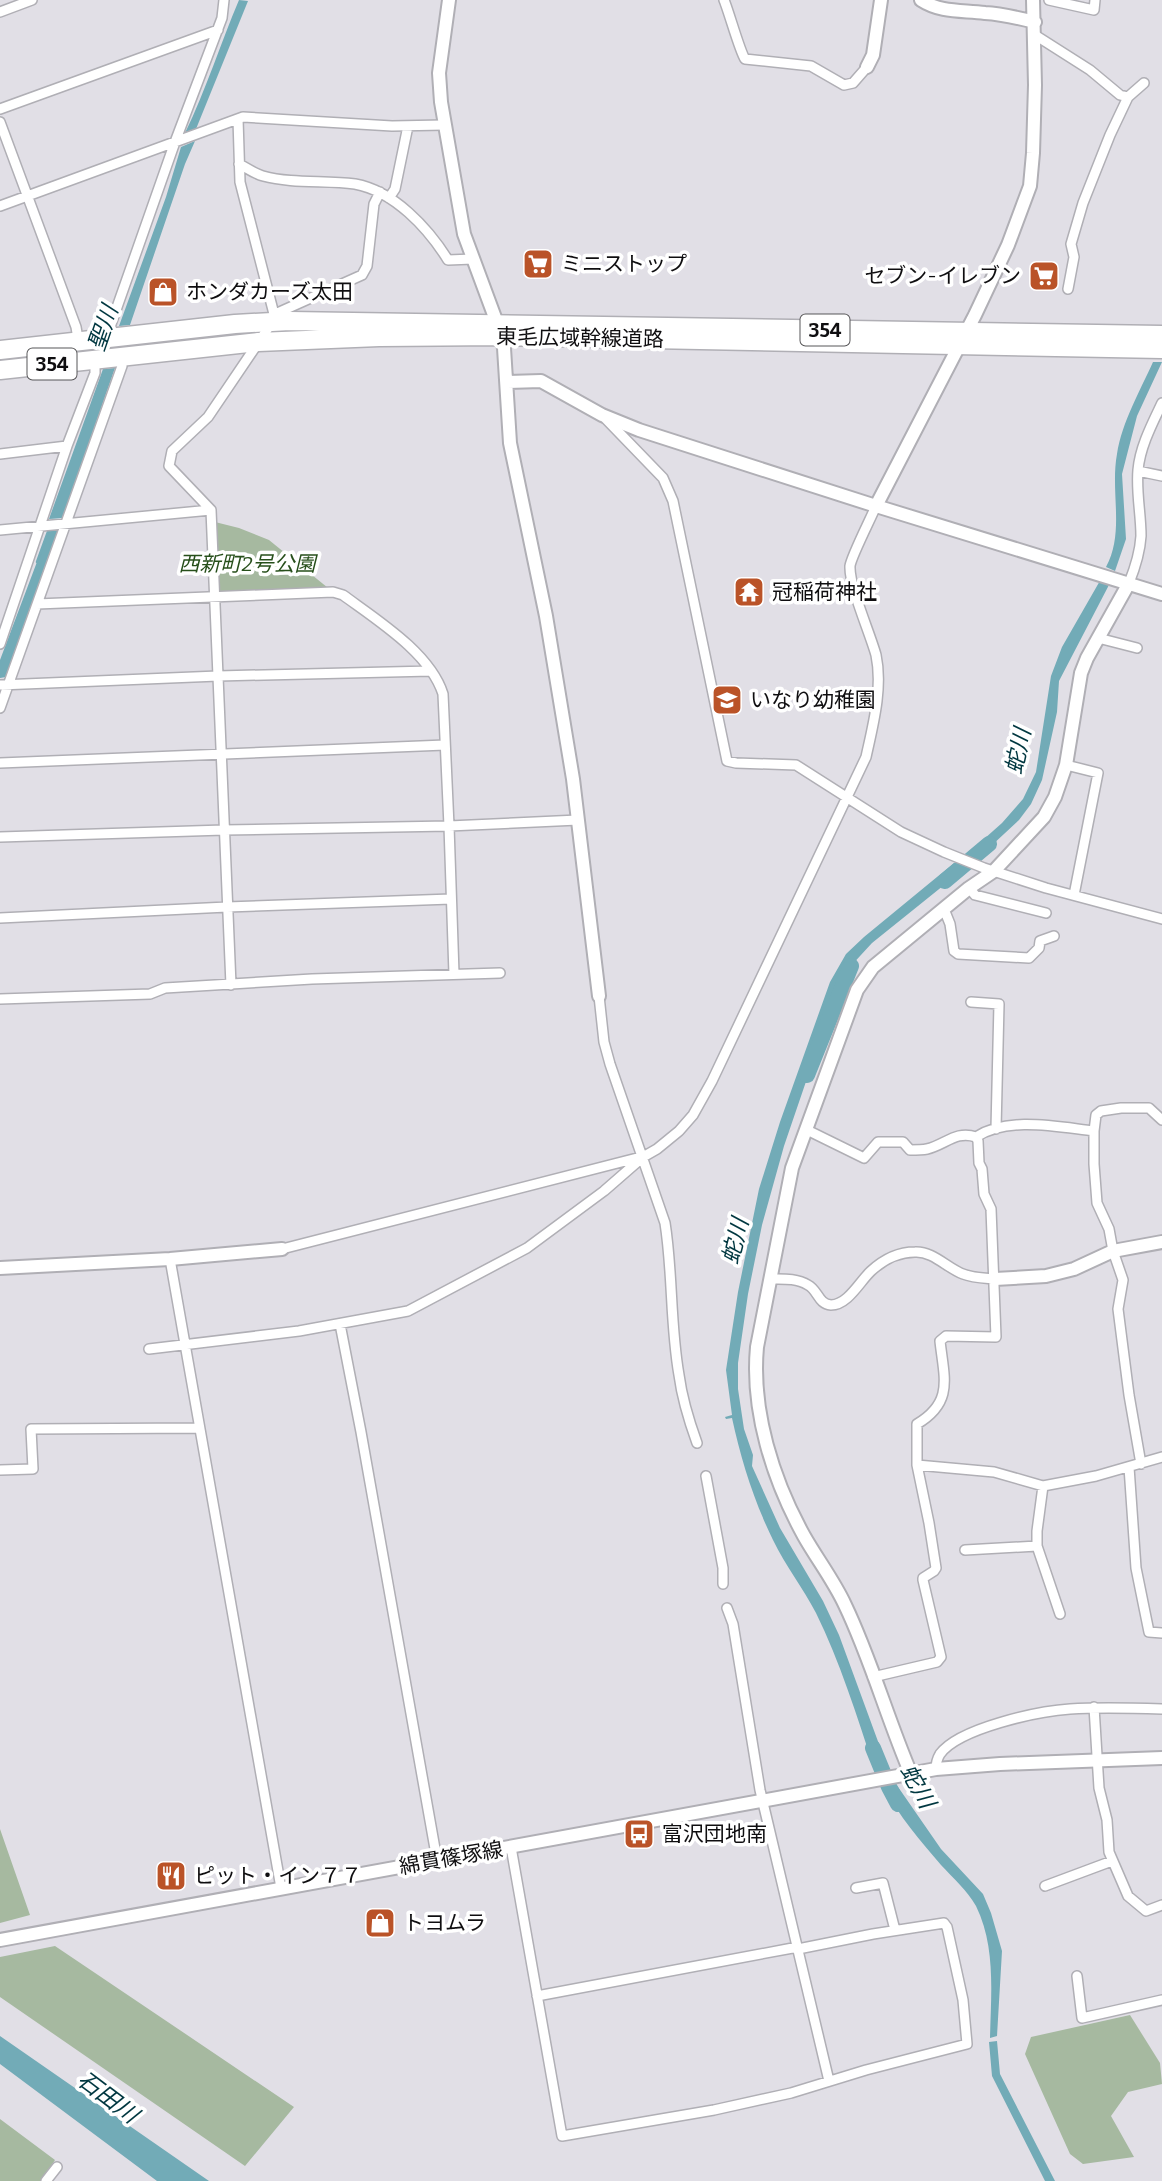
<svg xmlns="http://www.w3.org/2000/svg" width="1162" height="2181" font-family="Bitter,'Noto Sans JP',serif">
  <style>
    .green { fill: #a6b9a0 }
    .water { fill: #72abb7 }
    .lines { fill: none; stroke-linecap: round; stroke-linejoin: round }
    .stream { stroke: #72abb7; stroke-width: 2.5 }
    .river { stroke: #72abb7; stroke-width: 16 }
    .street-casing { stroke: #b0afb5; stroke-width: 12 }
    .secondary-casing { stroke: #b0afb5; stroke-width: 16 }
    .highway-casing { stroke: #b0afb5; stroke-width: 21 }
    .street { stroke: #fff; stroke-width: 9 }
    .secondary { stroke: #fff; stroke-width: 12 }
    .highway { stroke: #fff; stroke-width: 18 }
    .labels { text-anchor: middle; stroke-width: 7; stroke-linejoin: round; paint-order: stroke }
    .shield { fill: #fff; stroke: #575658; stroke-width: 2 }
    .shield-label { font-size: 19px; font-weight: bold; fill: #0f0e10 }
    .poi-label { font-size: 21px; fill: #0f0e10; stroke: #fff; text-anchor: start }
    .street-label { font-size: 21px; fill: #0f0e10; stroke: #fff }
    .park-label { font-size: 21px; font-style: italic; fill: #274f1b; stroke: #fff }
    .water-label { font-size: 23px; font-style: italic; fill: #003740; stroke: #fff }
  </style>
  <rect width="100%" height="100%" fill="#e1dfe6"/>
  <path class="green" d="M211,521L239,528L269,540L333,592L215,598Z
    M0,1829L30,1915L0,1923Z
    M55,1946L294,2107L245,2166L0,1997V1957Z
    M1130,2015L1160,2063L1162,2084L1128,2092L1111,2116L1134,2157L1083,2164L1070,2154L1025,2054L1031,2037Z
    M0,2119L55,2160L41,2181H0Z"/>
  <path class="water" d="M239,0L248,1L196,129L185,133C206,90 221,42 239,0Z
    M195,141L185,164L130,325L119,326L166,197L181,147Z
    M1153,362H1162L1137,416L1122,474L1126,539L1115,571L1106,567C1125,532 1110,492 1117,454C1122,422 1140,391 1153,362Z
    M115,368L63,518L49,519L103,369Z
    M60,529L9,670L6,677L0,678V660L49,530Z
    M1101,579L1110,583L1059,681L1057,712L1042,780L1031,804L1019,820L977,859L966,855L1002,823L1023,799L1036,772L1051,676L1062,647Z
    M954,863L964,869L872,943L849,968L827,1020L784,1146L762,1225L748,1294L738,1363V1389L744,1429L753,1455L752,1466L780,1528L823,1601L839,1635L887,1766L874,1768C857,1716 840,1662 816,1613C803,1588 785,1565 773,1540C754,1501 741,1460 732,1418L726,1419L725,1417L732,1415L726,1370L738,1292L759,1189L780,1122L830,982L846,954L864,937Z
    M896,1784L941,1849L983,1894L991,1913L1002,1951L997,2036L990,2038C991,1993 996,1947 976,1906C967,1890 953,1878 941,1865C921,1841 897,1815 885,1787Z
    M0,2036L209,2181H157L0,2064Z
    M997,2041L1000,2074L1055,2181H1045L992,2076L989,2042Z"/>
  <g class="lines">
    <path class="stream" d="M37,562L49,529"/>
    <path class="river" d="M945,881L989,844
      M807,1075L851,966
      M873,1748L889,1787L898,1804"/>
    <g class="street-casing">
      <path id="street" d="M724,0C729,12 740,52 745,59L811,66L844,85L853,83L867,67
        M1049,0L1094,10L1095,0
        M0,12L32,0
        M1035,35L1090,70L1120,95L1128,97
        M0,109L218,30
        M0,122L76,327L79,345
        M239,164C247,168 255,174 263,176C293,184 325,180 355,184C394,191 428,228 448,260L473,259
        M389,198L395,189L408,126
        M0,206L243,117L392,126L444,125
        M1068,289L1074,257L1071,244L1083,203L1110,135L1128,97L1144,83
        M275,314L362,275L367,266L374,204L380,192
        M108,338L109,330L175,142L222,18L224,0
        M606,419L663,478L673,501L727,761L736,763L796,765L901,832L944,852L984,868L1046,888L1162,919
        M0,454L67,446
        M1138,471L1162,476
        M0,530L211,510
        M1129,583C1135,568 1140,552 1141,536C1141,514 1136,492 1138,470C1140,447 1152,424 1162,403
        M37,604L333,592L343,595C377,620 430,653 443,694L449,826L454,974
        M1098,638L1137,648
        M0,644L67,446L95,373V359
        M0,685L218,676L431,671
        M0,708L122,366V357
        M0,763L445,745
        M1066,765L1098,773L1074,895
        M0,837L224,830L449,826L578,820
        M969,888L975,895L1046,913
        M941,911L946,914L950,924L954,951L958,954L1029,958L1039,948L1040,941L1054,936
        M0,918L227,907L451,899
        M231,985L211,510L169,466L172,451L208,417L275,318L240,182L238,119
        M599,996L604,1042L610,1064L665,1223C673,1273 670,1324 679,1375C682,1398 689,1421 697,1443
        M0,999L150,994L165,988L312,979L500,973
        M971,1002L999,1004L996,1129
        M807,1130L864,1158L878,1142H903L910,1150C915,1150 922,1150 927,1149C945,1145 956,1130 976,1137C1008,1116 1058,1127 1094,1131
        M282,1249L641,1157
        M170,1259L281,1888
        M771,1279C783,1279 797,1278 808,1285C818,1290 818,1304 831,1305C848,1305 860,1281 871,1271C883,1260 899,1252 915,1252C933,1251 947,1268 963,1274C973,1278 984,1278 995,1279
        M340,1324L361,1432L437,1860
        M149,1349L299,1331L408,1311L527,1248L604,1191L643,1157L657,1149L679,1131L693,1115L712,1081L866,757C873,725 883,688 876,655C870,633 849,586 850,566C851,557 871,518 876,506
        M1141,1464L1129,1395L1118,1309L1123,1280L1113,1251L1109,1229L1097,1203L1094,1164V1131L1096,1115L1101,1111L1121,1108H1149L1162,1120
        M917,1465L994,1472L1043,1486L1096,1476L1162,1457
        M1129,1467L1136,1568L1149,1632L1162,1633
        M0,1470L33,1469L31,1429L199,1428
        M706,1476L723,1568V1584
        M1043,1486L1037,1531V1546L1060,1614
        M965,1550L1037,1546
        M727,1608L733,1624L760,1790L829,2081
        M873,1677L937,1662L941,1657L923,1580V1578L934,1571L936,1568L929,1523L917,1465V1424C954,1402 944,1378 940,1341L946,1336L996,1337L991,1209L984,1194L982,1169L979,1163L978,1141L976,1137
        M1094,1707L1099,1788L1107,1820L1109,1852L1128,1896L1146,1911L1162,1905
        M936,1769C936,1764 937,1759 940,1754C959,1728 1039,1711 1070,1709C1101,1707 1132,1708 1162,1709
        M511,1847L562,2136L714,2110L791,2093L866,2070L967,2044L963,2000L947,1927L944,1923L873,1934L798,1949
        M1045,1886L1112,1861
        M856,1888L883,1883L895,1930
        M1077,1976L1082,2018L1162,2000
        M537,1996L798,1947
        M46,2181L57,2167"/>
    </g>
    <g class="secondary-casing">
      <path id="secondary" d="M449,0L439,73L441,102L464,234L497,323L504,348L510,443L546,616L573,779L599,996
        M921,0C941,13 962,10 985,13C1002,14 1019,18 1035,22
        M867,67L873,55L881,0
        M507,382L541,381L602,415L639,430L876,506L1162,594
        M876,506L975,315L1008,245L1030,186L1033,153L1035,85L1033,0
        M0,1268L170,1259L282,1249
        M995,1279L1046,1276L1074,1269L1113,1251L1162,1242
        M911,1774C887,1718 871,1659 845,1605C834,1581 817,1559 804,1536C773,1480 751,1411 757,1347L792,1168L857,990L873,967L969,888L994,871L1044,817L1055,797L1066,765L1081,673L1087,658L1129,583
        M0,1940L936,1769L1000,1764L1162,1758"/>
    </g>
    <g class="highway-casing">
      <path id="highway" d="M0,350L235,324L290,321L1162,335
        M0,370L258,342L379,337L501,336L1162,349"/>
    </g>
    <use href="#street" class="street"/>
    <use href="#secondary" class="secondary"/>
    <use href="#highway" class="highway"/>
  </g>
  <defs>
    <g id="supermarket-square" transform="scale(1.575)"><rect x="-9" y="-9" width="18" height="18" rx="4" fill="#ba5328" stroke="#fff"/><path d="M-6-5.5h2.5l.6 2H6L4.5 2H-2.5L-4.4-4H-6ZM-1.5 3.2a1.3 1.3 0 1 0 .1 0ZM3 3.2a1.3 1.3 0 1 0 .1 0Z" fill="#fff"/></g>
    <g id="shop-square" transform="scale(1.575)"><rect x="-9" y="-9" width="18" height="18" rx="4" fill="#ba5328" stroke="#fff"/><path d="M-5-2.5h2.3a2.7 3.5 0 0 1 5.4 0H5L5.5 6h-11ZM-1.5-2.5h3a1.5 2.3 0 0 0-3 0Z" fill="#fff"/></g>
    <g id="temple-square" transform="scale(1.575)"><rect x="-9" y="-9" width="18" height="18" rx="4" fill="#ba5328" stroke="#fff"/><path d="M0-6L5-2H3V0L6.5 2.5H4V6H1.5V3h-3V6H-4V2.5H-6.5L-3 0V-2H-5Z" fill="#fff"/></g>
    <g id="school-square" transform="scale(1.575)"><rect x="-9" y="-9" width="18" height="18" rx="4" fill="#ba5328" stroke="#fff"/><path d="M0-5L7-2L0 1L-7-2ZM-4 1L0 2.5L4 1V4Q0 6-4 4Z" fill="#fff"/></g>
    <g id="bus-square" transform="scale(1.575)"><rect x="-9" y="-9" width="18" height="18" rx="4" fill="#ba5328" stroke="#fff"/><path d="M-5-6H5V4H4V6H2V4H-2V6H-4V4H-5ZM-3.5-4V0h7V-4ZM-3.5 1.2v1.5H-2V1.2ZM2 1.2v1.5H3.5V1.2Z" fill="#fff"/></g>
    <g id="restaurant-square" transform="scale(1.575)"><rect x="-9" y="-9" width="18" height="18" rx="4" fill="#ba5328" stroke="#fff"/><path d="M-5-6h1v4h1v-4h1v4h1v-4h1v5L-1.5 .5V6h-2V.5L-5-1ZM5-6V6H3V1.5H1.5Q1.5-4 5-6Z" fill="#fff"/></g>
  </defs>
  <g fill-rule="evenodd">
    <use href="#supermarket-square" x="538" y="264"/>
    <use href="#supermarket-square" x="1044" y="276"/>
    <use href="#shop-square" x="163" y="292"/>
    <use href="#temple-square" x="749" y="592"/>
    <use href="#school-square" x="727" y="700"/>
    <use href="#bus-square" x="639" y="1834"/>
    <use href="#restaurant-square" x="171" y="1876"/>
    <use href="#shop-square" x="380" y="1923"/>
  </g>
  <g class="labels">
    <g class="shield">
      <rect x="800.5" y="314.5" width="49" height="31" rx="5"/>
      <rect x="27.5" y="348.5" width="49" height="31" rx="5"/>
    </g>
    <g class="shield-label">
      <text x="825" y="337">354</text>
      <text x="52" y="371">354</text>
    </g>
    <g class="poi-label">
      <text x="561" y="271">ミニストップ</text>
      <text x="1021" y="283" text-anchor="end">セブン-イレブン</text>
      <text x="186" y="299">ホンダカーズ太田</text>
      <text x="772" y="599">冠稲荷神社</text>
      <text x="750" y="707">いなり幼稚園</text>
      <text x="662" y="1841">富沢団地南</text>
      <text x="194" y="1883">ピット・イン７７</text>
      <text x="403" y="1930">トヨムラ</text>
    </g>
    <g class="street-label">
      <text transform="translate(580 338) rotate(1)" y="7">東毛広域幹線道路</text>
      <text transform="translate(451 1858) rotate(-10)" y="7">綿貫篠塚線</text>
    </g>
    <g class="park-label">
      <text x="247" y="571">西新町2号公園</text>
    </g>
    <g class="water-label">
      <text transform="translate(103 328) rotate(-71)" y="8">聖川</text>
      <text transform="translate(1018 751) rotate(-78)" y="8">蛇川</text>
      <text transform="translate(735 1241) rotate(-76)" y="8">蛇川</text>
      <text transform="translate(918 1786) rotate(61)" y="8">蛇川</text>
      <text transform="translate(108 2097) rotate(37)" y="8">石田川</text>
    </g>
  </g>
</svg>
